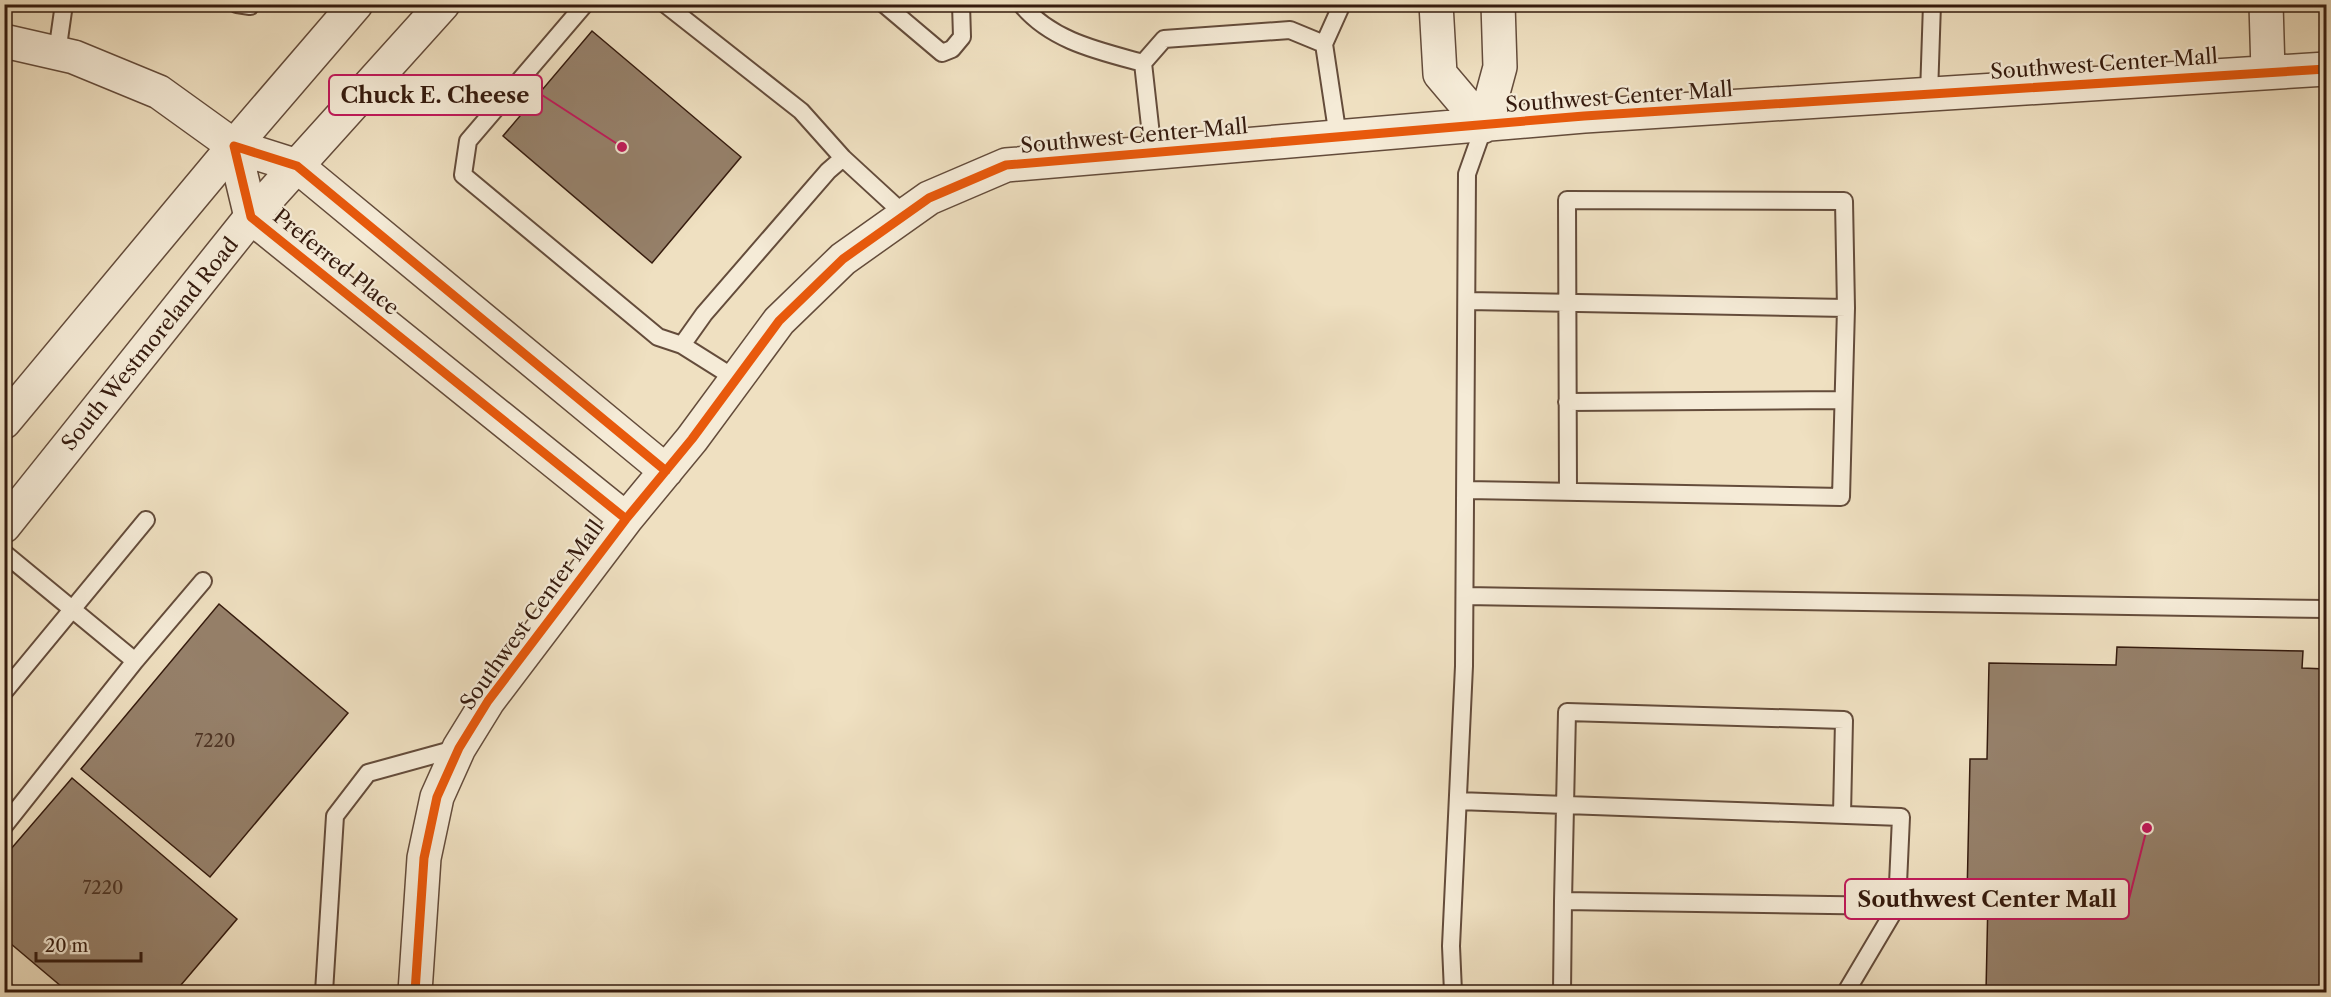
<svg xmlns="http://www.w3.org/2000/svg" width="2331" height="997" font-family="'Libre Caslon Text',serif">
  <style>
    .building { fill: #96816b; stroke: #351b0e; stroke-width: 1.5 }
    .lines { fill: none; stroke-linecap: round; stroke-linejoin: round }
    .service-casing { stroke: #644c3b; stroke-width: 20 }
    .minor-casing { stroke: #644c3b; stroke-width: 36 }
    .tertiary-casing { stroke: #644c3b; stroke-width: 36 }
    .service { stroke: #f5ebd7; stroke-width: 16 }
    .minor { stroke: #f5ebd7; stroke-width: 33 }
    .tertiary { stroke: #f5ebd7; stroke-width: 33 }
    .cycleway-casing { stroke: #f5ebd7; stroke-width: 13 }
    .cycleway { stroke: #e8590c; stroke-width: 9 }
    .labels { text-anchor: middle; stroke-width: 4.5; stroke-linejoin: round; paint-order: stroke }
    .number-label { font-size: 18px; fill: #4d3425 }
    .street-label { font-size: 21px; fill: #351b0e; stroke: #f5ebd7 }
    .leader { fill: none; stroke: #c2185b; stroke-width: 2 }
    .callout-dot { fill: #c2185b; stroke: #f5ebd7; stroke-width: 2 }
    .callout { fill: #f5ebd7; stroke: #c2185b; stroke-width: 2 }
    .callout-label { font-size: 22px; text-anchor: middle; font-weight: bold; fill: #351b0e }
  </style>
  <rect width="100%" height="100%" fill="#efe0c1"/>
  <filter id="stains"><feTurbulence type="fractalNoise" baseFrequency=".00333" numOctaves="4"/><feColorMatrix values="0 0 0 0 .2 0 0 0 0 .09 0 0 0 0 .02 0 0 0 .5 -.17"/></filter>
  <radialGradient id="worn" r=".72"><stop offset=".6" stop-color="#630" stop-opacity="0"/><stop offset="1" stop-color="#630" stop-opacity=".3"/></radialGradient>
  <path class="building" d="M592,31L741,157L652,263L503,136Z
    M219,604L348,713L210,877L81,769Z
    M2117,647L2303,651L2302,668L2326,669V992H1986L1988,898L1967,897L1970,759H1987L1989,663L2116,665Z
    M72,778L237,919L175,992H68L4,938V857Z"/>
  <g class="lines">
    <g class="service-casing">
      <path id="service" d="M237,4L250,6L251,4
        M585,4L468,141L463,175L658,337L682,345
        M665,4L801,111L843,158
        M884,4L942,53L952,49L962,37L961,4
        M1021,4C1051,41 1099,51 1143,63
        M1324,44L1342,4
        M57,53L64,4
        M1929,94L1932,4
        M1153,153L1143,63L1164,39L1290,30L1324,44L1338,137
        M736,379L682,345L704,314L828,171L843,158L905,215
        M1567,402L1843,400
        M1466,490L1841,497L1846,308L1467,301
        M1568,492L1567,200L1844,201L1846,308
        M4,553L135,661L4,826
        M1465,596L2326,609
        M135,661L203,581
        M4,692L146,520
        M1458,801L1901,817L1897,906L1846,992
        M1842,815L1844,720L1567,712L1563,901L1897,906
        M4,990L7,992
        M324,992L335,816L368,773L459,748
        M1453,992L1451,946L1464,666L1467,174L1484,126
        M1562,992L1563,901"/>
    </g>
    <g class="minor-casing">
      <path id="minor" d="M1436,4L1440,74L1484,126
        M2266,4L2268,71
        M4,41L74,57L159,92L234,146
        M1484,126L1500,67L1498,4
        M626,519L251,217L234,146L297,166L666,471
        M415,992L424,858L437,797L459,748L488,701L626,519L692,439L779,321L843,259L929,198L1006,165L1584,116L2326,69"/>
    </g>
    <g class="tertiary-casing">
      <path id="tertiary" d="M4,422L234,146L356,4
        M4,526L251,217L443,4"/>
    </g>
    <use href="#service" class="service"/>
    <use href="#minor" class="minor"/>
    <use href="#tertiary" class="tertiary"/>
    <g class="cycleway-casing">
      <path id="cycleway" d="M626,519L251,217L234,146L297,166L666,471
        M415,992L424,858L437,797L459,748L488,701L626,519L692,439L779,321L843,259L929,198L1006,165L1584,116L2326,69"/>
    </g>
    <use href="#cycleway" class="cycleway"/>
  </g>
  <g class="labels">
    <g class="number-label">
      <text x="215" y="747">7220</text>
      <text x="103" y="894">7220</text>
    </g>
    <g class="street-label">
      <text transform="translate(2104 64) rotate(-4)" y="7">Southwest Center Mall</text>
      <text transform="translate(1619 97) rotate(-4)" y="7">Southwest Center Mall</text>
      <text transform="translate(1134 136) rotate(-5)" y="7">Southwest Center Mall</text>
      <text transform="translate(336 262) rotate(39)" y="7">Preferred Place</text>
      <text transform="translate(150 344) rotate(-51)" y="7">South Westmoreland Road</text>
      <text transform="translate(532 615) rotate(-54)" y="7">Southwest Center Mall</text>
    </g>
  </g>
  <path class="leader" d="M622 147L542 95M2147 828L2129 899"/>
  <g class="callout-dot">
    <circle cx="622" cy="147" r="6"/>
    <circle cx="2147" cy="828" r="6"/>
  </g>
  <g class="callout">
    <rect x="329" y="75" width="213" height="40" rx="6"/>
    <rect x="1845" y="879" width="284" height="40" rx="6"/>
  </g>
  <g class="callout-label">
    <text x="435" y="103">Chuck E. Cheese</text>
    <text x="1987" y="907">Southwest Center Mall</text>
  </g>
  <rect width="2331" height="997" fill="none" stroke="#efe0c1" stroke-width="24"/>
  <rect x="6" y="6" width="2319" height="985" fill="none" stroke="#351b0e" stroke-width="3"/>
  <rect x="12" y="12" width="2307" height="973" fill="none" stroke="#351b0e" stroke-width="1.5"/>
  <path d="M36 952v9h105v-9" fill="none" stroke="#351b0e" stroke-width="3"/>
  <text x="45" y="952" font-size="18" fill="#351b0e" stroke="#f5ebd7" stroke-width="4.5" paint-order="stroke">20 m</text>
  <rect width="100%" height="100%" filter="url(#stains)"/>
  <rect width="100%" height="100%" fill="url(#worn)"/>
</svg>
